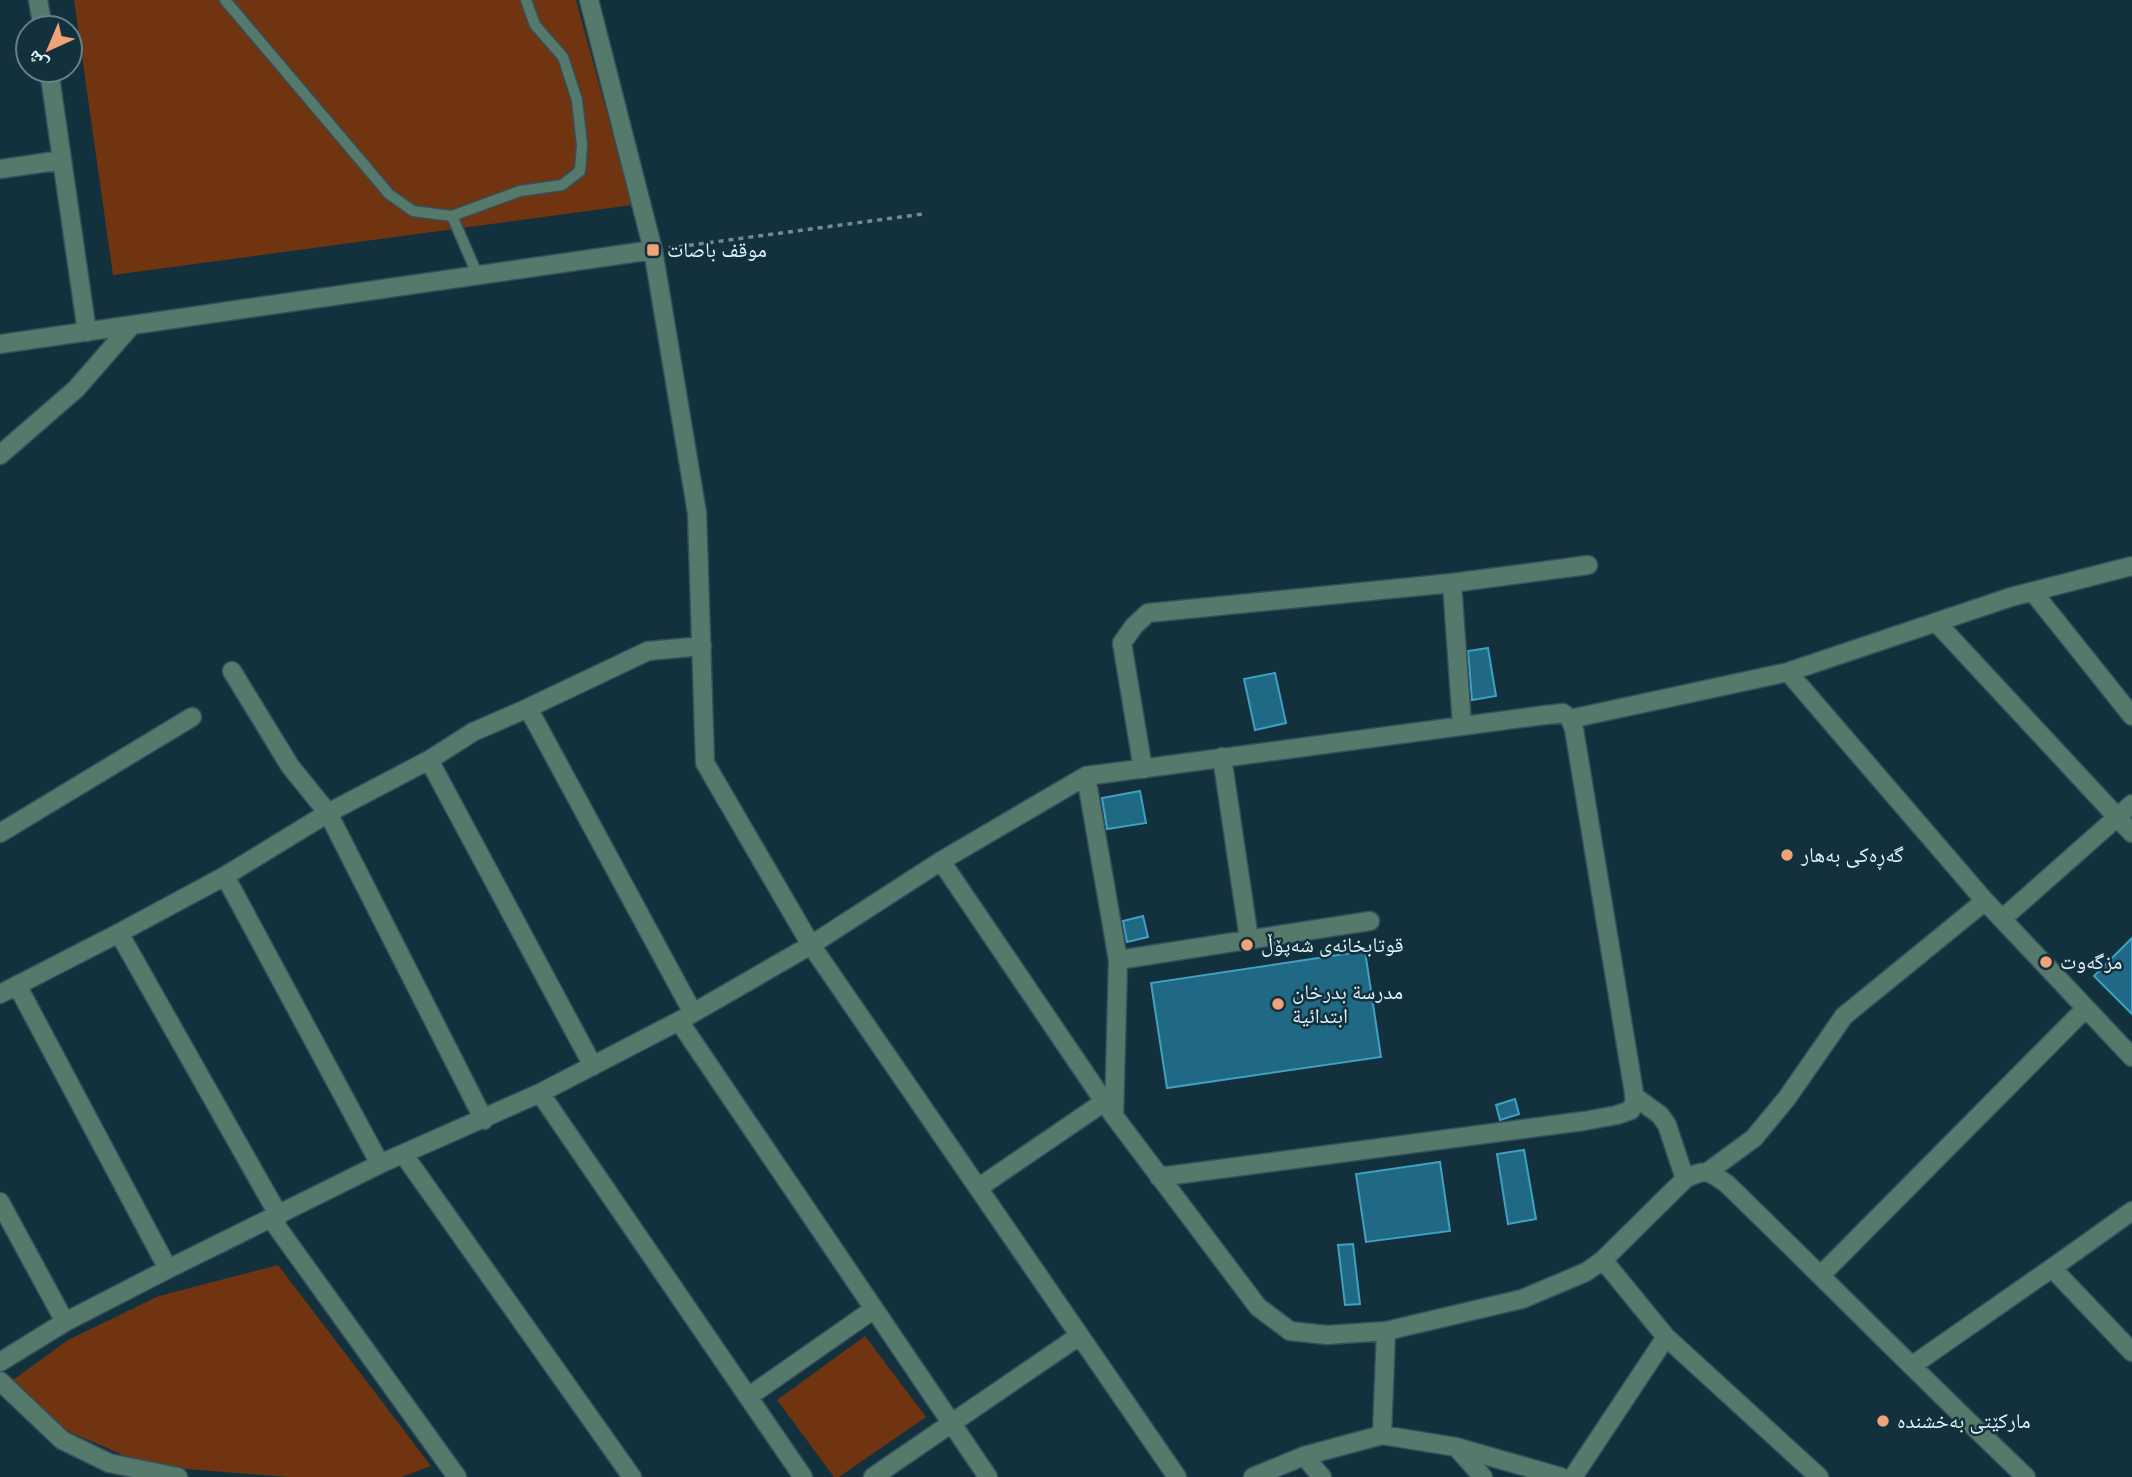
<svg xmlns="http://www.w3.org/2000/svg" width="2132" height="1477" font-family="'Playfair Display','Noto Naskh Arabic',serif">
  <style>
    .green { fill: #703410 }
    .building { fill: #1f6985; stroke: #419fc4; stroke-width: 2 }
    .lines { fill: none; stroke-linecap: round; stroke-linejoin: round }
    .service-casing { stroke: #34505c; stroke-width: 13 }
    .minor-casing { stroke: #34505c; stroke-width: 21 }
    .path { stroke: #728a94; stroke-width: 3.5; stroke-dasharray: 5 5; stroke-linecap: butt }
    .service { stroke: #55796a; stroke-width: 10 }
    .minor { stroke: #55796a; stroke-width: 18 }
    .poi-dot { fill: #f0a27a; stroke: #13313d; stroke-width: 2.5 }
    .labels { text-anchor: middle; stroke-width: 5; stroke-linejoin: round; paint-order: stroke }
    .poi-label { font-size: 21px; fill: #e4f5fd; stroke: #13313d; text-anchor: start }
  </style>
  <rect width="100%" height="100%" fill="#13313d"/>
  <path class="green" d="M74,0H576L632,205L113,275Z
    M278,1265L431,1466L402,1477H288L149,1466L51,1424L9,1383L68,1340L159,1296Z
    M865,1336L926,1417L839,1477H834L777,1400Z"/>
  <path class="building" d="M1488,648L1496,696L1472,700L1468,651Z
    M1275,673L1286,723L1255,730L1244,679Z
    M1140,791L1146,823L1107,829L1102,798Z
    M1143,916L1148,937L1127,942L1123,921Z
    M2132,938V1014L2094,976Z
    M1365,951L1381,1057L1167,1088L1151,983Z
    M1515,1099L1519,1114L1500,1120L1496,1105Z
    M1524,1150L1536,1219L1508,1224L1497,1154Z
    M1440,1162L1450,1231L1366,1242L1356,1174Z
    M1353,1244L1360,1304L1345,1305L1338,1245Z"/>
  <g class="lines">
    <g class="service-casing">
      <path id="service" d="M225,0L389,194L413,211L452,216L520,191L562,185L580,171L582,145L577,100L563,57L535,25L526,0
        M452,216L478,276"/>
    </g>
    <g class="minor-casing">
      <path id="minor" d="M38,0L43,28
        M589,0L653,250L697,513L705,763L811,945L1177,1477
        M49,70L87,332
        M0,169L62,160
        M0,344L653,250
        M0,455L76,389L131,326
        M1452,583L1462,725
        M2033,592L2132,716
        M1936,622L2132,833
        M232,671L290,766L328,813L429,760L473,732L528,708L648,651L702,646
        M1788,672L1985,901L2132,1057
        M528,708L693,1013
        M1570,719L1788,672L2011,597L2132,566
        M1222,757L1249,939
        M429,760L593,1066
        M1143,769L1122,643L1134,626L1148,613L1452,583L1588,565
        M1086,776L1118,960L1114,1116
        M0,833L192,717
        M941,861L1114,1116L1258,1307L1290,1331L1327,1335L1386,1331L1522,1299L1586,1272L1603,1260L1685,1179C1706,1168 1709,1171 1727,1184C1827,1281 1925,1381 2026,1477
        M225,876L380,1164
        M2002,919L2132,804
        M119,933L279,1216
        M1118,960L1370,921
        M17,985L168,1269
        M0,994L119,933L225,876L328,813L484,1120
        M679,1021L988,1477
        M540,1093L803,1477
        M1634,1096L1660,1115L1667,1125L1685,1179
        M404,1155L632,1477
        M1709,1171L1754,1138L1787,1098L1844,1016L1985,901
        M978,1188L1104,1102
        M0,1202L65,1322
        M272,1220L457,1477
        M1603,1260L1666,1337L1819,1477
        M2052,1268L2132,1211
        M1821,1275L2086,1008
        M0,1362L65,1322L168,1269L380,1164L540,1093L679,1021L811,945L941,861L1086,776L1545,715L1563,713L1570,719L1574,729L1635,1099L1631,1110L1617,1115L1584,1121L1159,1177
        M1913,1365L2052,1268L2132,1352
        M0,1381L62,1440L109,1463L178,1477
        M748,1397L874,1309
        M1382,1435L1386,1331
        M1456,1447L1483,1477
        M1304,1456L1322,1477
        M873,1477L1079,1336
        M1253,1477L1304,1456L1382,1435L1456,1447L1561,1477
        M1573,1477L1666,1337"/>
    </g>
    <path class="path" d="M669,248L923,214"/>
    <use href="#service" class="service"/>
    <use href="#minor" class="minor"/>
  </g>
  <g class="poi-dot">
    <rect x="646" y="243" width="14" height="14" rx="3.5"/>
    <circle cx="1787" cy="855" r="7"/>
    <circle cx="1247" cy="945" r="7"/>
    <circle cx="2046" cy="962" r="7"/>
    <circle cx="1278" cy="1004" r="7"/>
    <circle cx="1883" cy="1421" r="7"/>
  </g>
  <g class="labels">
    <g class="poi-label">
      <text x="667" y="257">موقف باصات</text>
      <text x="1801" y="862">گەڕەکی بەهار</text>
      <text x="1261" y="952">قوتابخانەی شەپۆڵ</text>
      <text x="2060" y="969">مزگەوت</text>
      <text x="1292" y="999">مدرسة بدرخان<tspan x="1292" dy="24">ابتدائية</tspan></text>
      <text x="1897" y="1428">مارکێتی بەخشندە</text>
    </g>
  </g>
  <g transform="translate(49 49) rotate(224)"><circle r="33" fill="#13313d" stroke="#677f8a" stroke-width="2"/>
  <path d="M0-5L12 26L0 18L-12 26Z" fill="#f0a27a"/>
  <text y="-10" font-size="19" font-weight="bold" text-anchor="middle" fill="#e4f5fd">ش</text>
  </g>
</svg>
